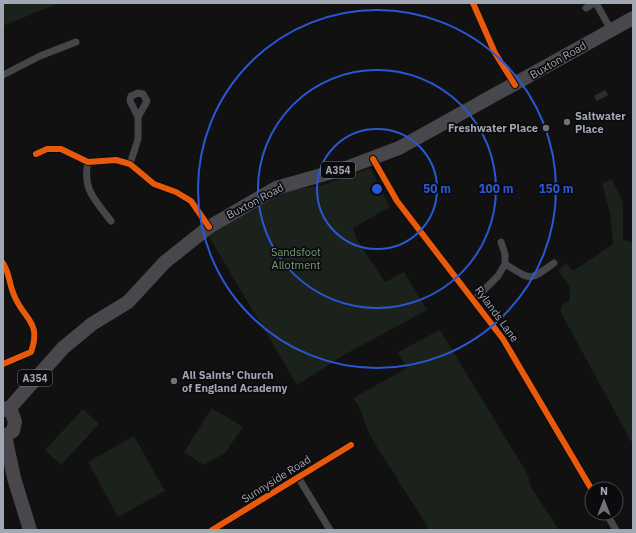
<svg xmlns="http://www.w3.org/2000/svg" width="636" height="533" font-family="'IBM Plex Sans',sans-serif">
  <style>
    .green { fill: #1b211b }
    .water { fill: #272e34 }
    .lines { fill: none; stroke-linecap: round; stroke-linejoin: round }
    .street { stroke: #45464a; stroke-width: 7 }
    .highway { stroke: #48484c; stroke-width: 14 }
    .cycleway-casing { stroke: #0b0b0d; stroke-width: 8 }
    .cycleway { stroke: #e8590c; stroke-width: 6 }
    .ring { fill: none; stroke: #2a57d4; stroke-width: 2 }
    .poi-dot { fill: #6f727a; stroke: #0b0b0d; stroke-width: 1.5 }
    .labels { text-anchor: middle; stroke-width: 3.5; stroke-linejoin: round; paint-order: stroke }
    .shield { fill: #0b0b0d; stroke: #747881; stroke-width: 1 }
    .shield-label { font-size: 10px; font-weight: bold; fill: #a1a7b3 }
    .street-label { font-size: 11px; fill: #a1a7b3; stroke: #0b0b0d }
    .poi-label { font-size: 11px; font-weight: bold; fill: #a1a7b3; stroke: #0b0b0d; text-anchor: start }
    .park-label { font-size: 11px; fill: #789e78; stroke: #0b0b0d }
    .centre { fill: #2a57d4; stroke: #0b0b0d; stroke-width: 2 }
    .ring-label { font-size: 12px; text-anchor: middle; font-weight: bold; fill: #2a57d4; stroke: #0b0b0d; stroke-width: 3.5; stroke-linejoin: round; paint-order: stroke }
  </style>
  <rect width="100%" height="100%" fill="#111"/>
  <path class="green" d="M3,3H59L3,26Z
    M370,168L390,207L353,228L357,240L385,282L404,272L427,310L344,355L297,385L208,235L278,192L324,185Z
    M612,179L623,203V240L633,242V445L560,311L563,304L570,300L569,286L558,270L566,263L573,271L613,244L610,213L602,183Z
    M440,330L528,475L531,487L559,530H428L427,526L372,439C364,425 364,411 353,398L407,368L398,352Z
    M212,408L243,427L225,453L203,465L184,452Z
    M83,409L99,424L61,465L45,450Z
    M134,436L165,491L118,517L88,462Z"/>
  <path class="water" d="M605,90L608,95L597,101L594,96Z"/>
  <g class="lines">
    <path class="street" d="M473,3L495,53L515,85
      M596,3L611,30
      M586,8L594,3
      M3,75L40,56L76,42
      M138,93L143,94L147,101L138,117L130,101L131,96Z
      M36,154L47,149H61L88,162L116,160L130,164L154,184L176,192L191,201L209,227
      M373,159L397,201L503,339L592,490
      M88,162C82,189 95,200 111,221
      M130,164L138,139V117
      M501,242L505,254V264C532,280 528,282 554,263
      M3,263C10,274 9,284 14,295C23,319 42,321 31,352L3,364
      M474,300L498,276L505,264
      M298,477L330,530
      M606,513L616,530
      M212,530L351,445"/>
    <path class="highway" d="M3,408L12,413L15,422L13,431L3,437
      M8,410L63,348L92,324L128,302L165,262L209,227L276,188L346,168L399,148L633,18
      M5,436L14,478L30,530"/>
    <g class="cycleway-casing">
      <path id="cycleway" d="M473,3L495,53L515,85
        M36,154L47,149H61L88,162L116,160L130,164L154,184L176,192L191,201L209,227
        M373,159L397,201L503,339L592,490
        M3,263C10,274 9,284 14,295C23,319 42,321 31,352L3,364
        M212,530L351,445"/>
    </g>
    <use href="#cycleway" class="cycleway"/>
  </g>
  <g class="ring">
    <circle cx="377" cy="189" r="60"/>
    <circle cx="377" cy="189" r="119"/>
    <circle cx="377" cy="189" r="179"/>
  </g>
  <g class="poi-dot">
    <circle cx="567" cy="122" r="4"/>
    <circle cx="546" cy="128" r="4"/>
    <circle cx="174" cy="381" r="4"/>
  </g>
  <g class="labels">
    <g class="shield">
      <rect x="321" y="162" width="34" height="16" rx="3"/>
      <rect x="18" y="370" width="34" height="16" rx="3"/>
    </g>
    <g class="shield-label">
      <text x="338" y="174">A354</text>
      <text x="35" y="382">A354</text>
    </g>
    <g class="street-label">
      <text transform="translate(558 60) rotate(-30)" y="4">Buxton Road</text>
      <text transform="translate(255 201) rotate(-28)" y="4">Buxton Road</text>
      <text transform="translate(497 314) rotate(54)" y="4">Rylands Lane</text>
      <text transform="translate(276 479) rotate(-32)" y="4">Sunnyside Road</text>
    </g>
    <g class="poi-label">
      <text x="575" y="120">Saltwater<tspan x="575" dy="13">Place</tspan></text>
      <text x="538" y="132" text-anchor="end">Freshwater Place</text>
      <text x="182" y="379">All Saints' Church<tspan x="182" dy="13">of England Academy</tspan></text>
    </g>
    <g class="park-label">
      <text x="296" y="256">Sandsfoot<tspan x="296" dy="13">Allotment</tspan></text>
    </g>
  </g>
  <circle cx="377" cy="189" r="6" class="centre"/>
  <g class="ring-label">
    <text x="437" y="193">50 m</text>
    <text x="496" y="193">100 m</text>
    <text x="556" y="193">150 m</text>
  </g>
  <rect width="636" height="533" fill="none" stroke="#a1a7b3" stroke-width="8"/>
  <g transform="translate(604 501)"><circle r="19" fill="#0b0b0d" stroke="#47494f"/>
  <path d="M0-3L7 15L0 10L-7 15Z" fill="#6f727a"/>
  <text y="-6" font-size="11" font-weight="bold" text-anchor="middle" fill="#a1a7b3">N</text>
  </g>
</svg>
